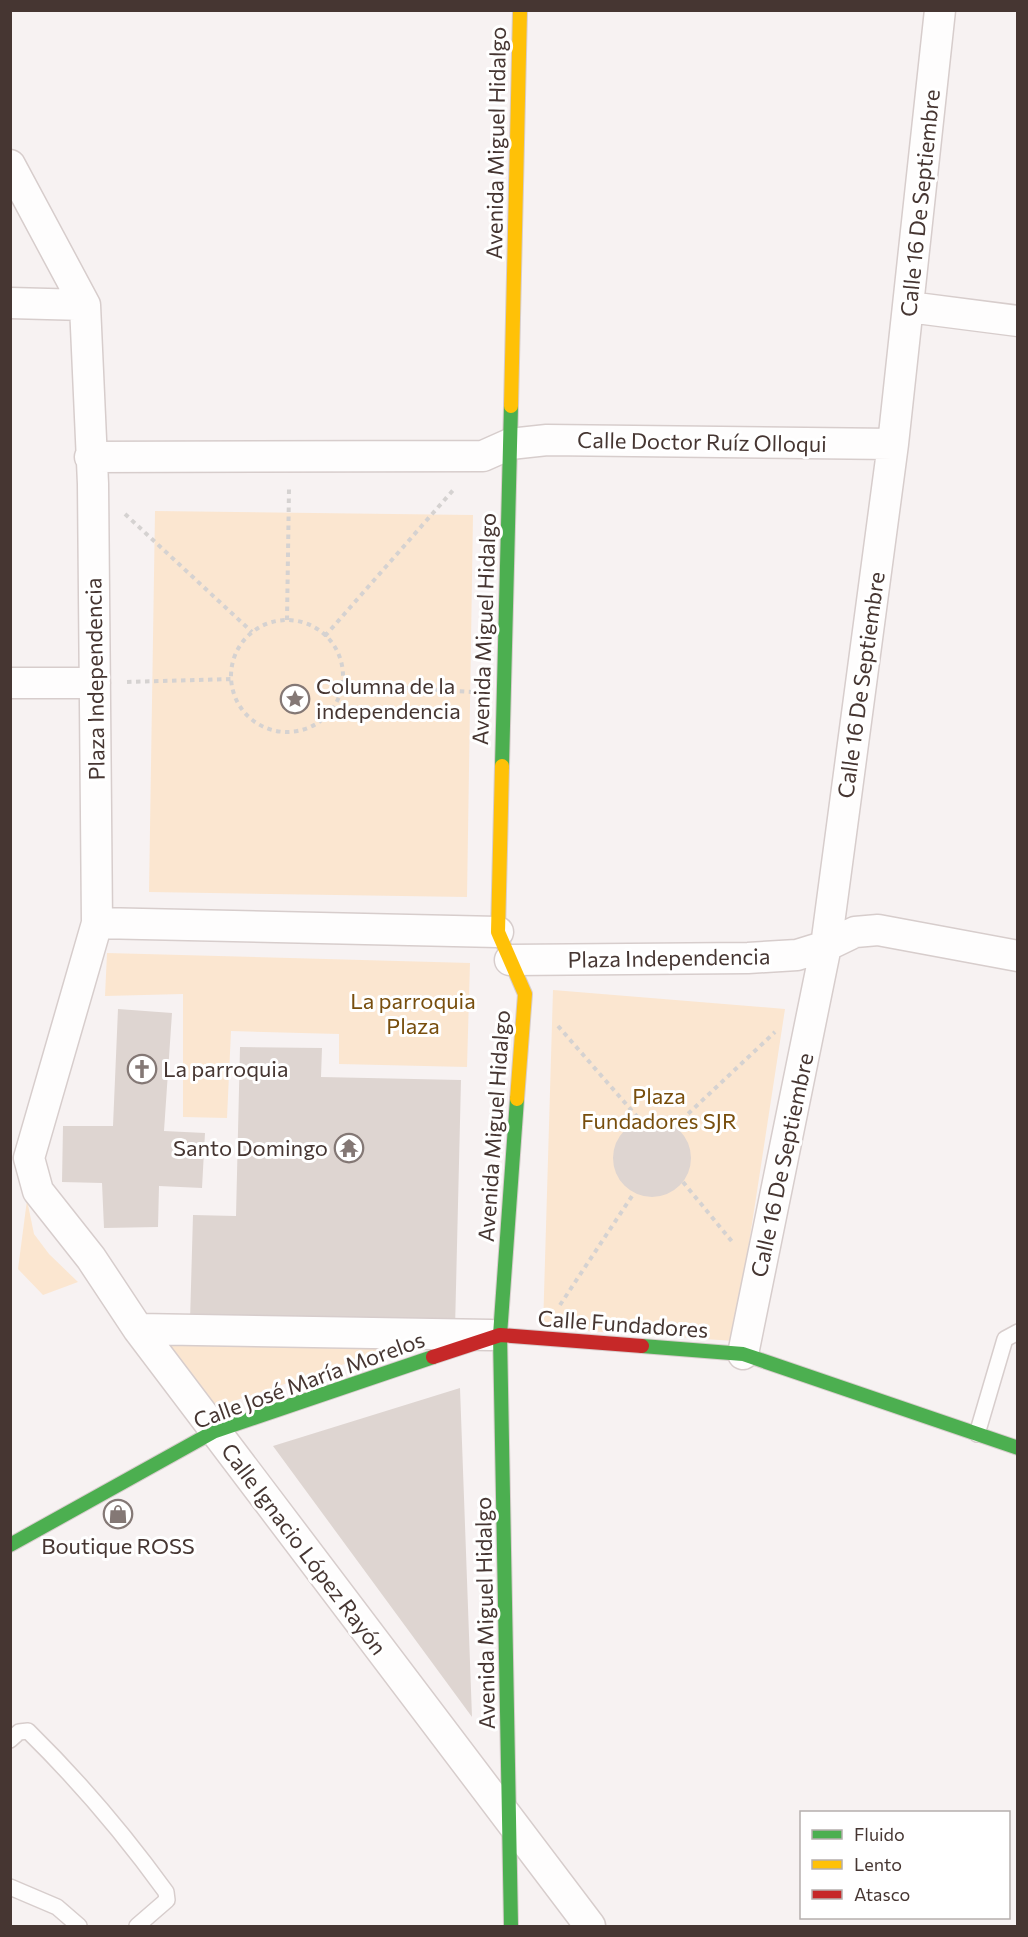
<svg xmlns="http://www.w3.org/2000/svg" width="1028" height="1937" font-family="Commissioner,sans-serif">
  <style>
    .green { fill: #fbe6d0 }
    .building { fill: #ded5d1 }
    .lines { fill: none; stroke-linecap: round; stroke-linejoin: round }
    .lane-casing { stroke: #d7cdcc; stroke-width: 18 }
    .street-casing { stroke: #d7cdcc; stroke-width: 33 }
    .fast-casing { stroke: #d7cdcc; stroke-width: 16 }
    .slow-casing { stroke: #d7cdcc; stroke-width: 16 }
    .jam-casing { stroke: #d7cdcc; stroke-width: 16 }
    .path { stroke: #d5d2d1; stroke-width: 4; stroke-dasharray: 4.5 4.5; stroke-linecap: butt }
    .lane { stroke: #fefdfd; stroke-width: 15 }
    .street { stroke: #fefdfd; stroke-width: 30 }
    .fast { stroke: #4caf50; stroke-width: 14 }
    .slow { stroke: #ffc107; stroke-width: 14 }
    .jam { stroke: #c62828; stroke-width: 14 }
    .labels { text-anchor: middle; stroke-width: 6; stroke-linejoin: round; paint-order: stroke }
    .street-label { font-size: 22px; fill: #463632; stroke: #fff }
    .poi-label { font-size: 22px; fill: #463632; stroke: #fff; text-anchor: start }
    .park-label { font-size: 22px; fill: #784e0d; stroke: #fff }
  </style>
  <rect width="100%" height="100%" fill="#f7f2f2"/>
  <path class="green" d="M155,511L473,515L467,897L149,892Z
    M107,953L470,963L467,1067L339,1064V1034L231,1031L227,1118L183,1117V994L105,996Z
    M553,990L785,1009L734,1341L543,1328Z
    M27,1200L34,1234L49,1254L78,1282L43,1295L18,1269Z
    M160,1338L407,1343L216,1407Z"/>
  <path class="building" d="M118,1009L172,1013L164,1131L205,1133L202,1188L159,1186L158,1227L104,1228L102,1183L62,1182L63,1126H113Z
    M240,1047L322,1048L321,1077L461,1080L455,1329L190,1322L193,1215L236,1216Z
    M613 1158a39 39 0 1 1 78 0a39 39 0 1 1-78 0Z
    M460,1388L472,1717L273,1446Z"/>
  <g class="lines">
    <g class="lane-casing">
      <path id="lane" d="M977,1434L1005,1339L1018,1332
        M10,1740L19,1732L28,1731C79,1781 124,1834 166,1892L167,1900L137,1926
        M10,1887L57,1907L79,1926"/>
    </g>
    <g class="street-casing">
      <path id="street" d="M10,165L85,305L93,484L97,923L29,1158L38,1191L91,1258L138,1329L590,1926
        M10,303L85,305
        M909,307L1018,321
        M90,457L483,456L510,444L547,440L893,444
        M10,683H95
        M97,923L498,932
        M510,960L748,958L797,955L826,946L855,932L878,930L1018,956
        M138,1329L491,1335
        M743,1354L826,946L893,444L940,10"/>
    </g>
    <g class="fast-casing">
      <path id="fast" d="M502,766L511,406
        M642,1346L743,1354L1018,1448
        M10,1545L215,1431L433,1357
        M511,1926L500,1335L517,1099"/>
    </g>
    <g class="slow-casing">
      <path id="slow" d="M511,406L520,10
        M502,766L498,932L525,994L517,1099"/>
    </g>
    <g class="jam-casing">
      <path id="jam" d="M433,1357L500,1335L642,1346"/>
    </g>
    <path class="path" d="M125,514L252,632
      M287,620L289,489
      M231 676a56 56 0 1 1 112 0a56 56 0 1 1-112 0Z
      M325,636L455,488
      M127,682L231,679
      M343,684L471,692
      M558,1026L640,1120
      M675,1126L775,1032
      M683,1182L734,1244
      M560,1305L634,1193"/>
    <use href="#lane" class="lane"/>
    <use href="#street" class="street"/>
    <use href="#fast" class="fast"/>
    <use href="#slow" class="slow"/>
    <use href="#jam" class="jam"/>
  </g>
  <defs>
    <g id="sight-ring" transform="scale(1.5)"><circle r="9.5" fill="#fff" stroke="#847875" stroke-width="1.5"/><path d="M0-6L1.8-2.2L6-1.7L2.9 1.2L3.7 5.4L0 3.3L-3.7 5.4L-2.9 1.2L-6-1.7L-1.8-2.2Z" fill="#847875"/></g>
    <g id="church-ring" transform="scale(1.5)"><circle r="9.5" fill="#fff" stroke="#847875" stroke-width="1.5"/><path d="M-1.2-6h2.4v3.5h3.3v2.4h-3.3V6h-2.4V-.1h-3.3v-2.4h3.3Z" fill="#847875"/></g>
    <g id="temple-ring" transform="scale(1.5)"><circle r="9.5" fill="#fff" stroke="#847875" stroke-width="1.5"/><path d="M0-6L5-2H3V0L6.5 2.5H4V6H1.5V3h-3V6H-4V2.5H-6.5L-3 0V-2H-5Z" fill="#847875"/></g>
    <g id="shop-ring" transform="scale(1.5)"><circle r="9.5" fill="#fff" stroke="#847875" stroke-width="1.5"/><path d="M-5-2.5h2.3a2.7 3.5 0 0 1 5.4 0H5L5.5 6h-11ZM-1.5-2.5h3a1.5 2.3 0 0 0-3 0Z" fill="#847875"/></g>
  </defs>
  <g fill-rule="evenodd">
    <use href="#sight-ring" x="295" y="699"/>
    <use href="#church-ring" x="142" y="1069"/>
    <use href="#temple-ring" x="349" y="1148"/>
    <use href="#shop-ring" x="118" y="1514"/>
  </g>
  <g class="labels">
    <g class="street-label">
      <text transform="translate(496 143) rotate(-89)" y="8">Avenida Miguel Hidalgo</text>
      <text transform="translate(920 203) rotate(-84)" y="8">Calle 16 De Septiembre</text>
      <text transform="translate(702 442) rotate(1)" y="8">Calle Doctor Ruíz Olloqui</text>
      <text transform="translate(484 629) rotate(-88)" y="8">Avenida Miguel Hidalgo</text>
      <text transform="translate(95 679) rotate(-91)" y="8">Plaza Independencia</text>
      <text transform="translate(861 685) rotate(-82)" y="8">Calle 16 De Septiembre</text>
      <text transform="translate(669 958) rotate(-1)" y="8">Plaza Independencia</text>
      <text transform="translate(494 1126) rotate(-86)" y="8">Avenida Miguel Hidalgo</text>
      <text transform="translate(782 1165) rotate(-78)" y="8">Calle 16 De Septiembre</text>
      <text transform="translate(623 1324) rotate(4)" y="8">Calle Fundadores</text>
      <text transform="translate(309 1380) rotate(-20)" y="8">Calle José María Morelos</text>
      <text transform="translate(304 1549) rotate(53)" y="8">Calle Ignacio López Rayón</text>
      <text transform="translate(485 1613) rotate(-91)" y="8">Avenida Miguel Hidalgo</text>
    </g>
    <g class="poi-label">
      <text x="316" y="694">Columna de la<tspan x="316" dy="25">independencia</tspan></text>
      <text x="163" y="1077">La parroquia</text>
      <text x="328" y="1156" text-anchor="end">Santo Domingo</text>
      <text x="118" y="1554" text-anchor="middle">Boutique ROSS</text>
    </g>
    <g class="park-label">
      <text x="413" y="1009">La parroquia<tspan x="413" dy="25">Plaza</tspan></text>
      <text x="659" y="1104">Plaza<tspan x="659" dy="25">Fundadores SJR</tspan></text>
    </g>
  </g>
  <rect width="1028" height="1937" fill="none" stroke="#463632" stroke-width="24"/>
  <rect x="800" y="1811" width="210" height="108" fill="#ffffff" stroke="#b5afad" stroke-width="1.5"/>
  <rect x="812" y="1830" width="30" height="9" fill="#4caf50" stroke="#b5afad" stroke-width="1.5"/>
  <text x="854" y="1841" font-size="18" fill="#463632">Fluido</text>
  <rect x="812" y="1860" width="30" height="9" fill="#ffc107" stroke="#b5afad" stroke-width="1.5"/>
  <text x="854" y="1871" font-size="18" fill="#463632">Lento</text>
  <rect x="812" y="1890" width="30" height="9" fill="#c62828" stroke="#b5afad" stroke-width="1.5"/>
  <text x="854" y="1901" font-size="18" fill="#463632">Atasco</text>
</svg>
